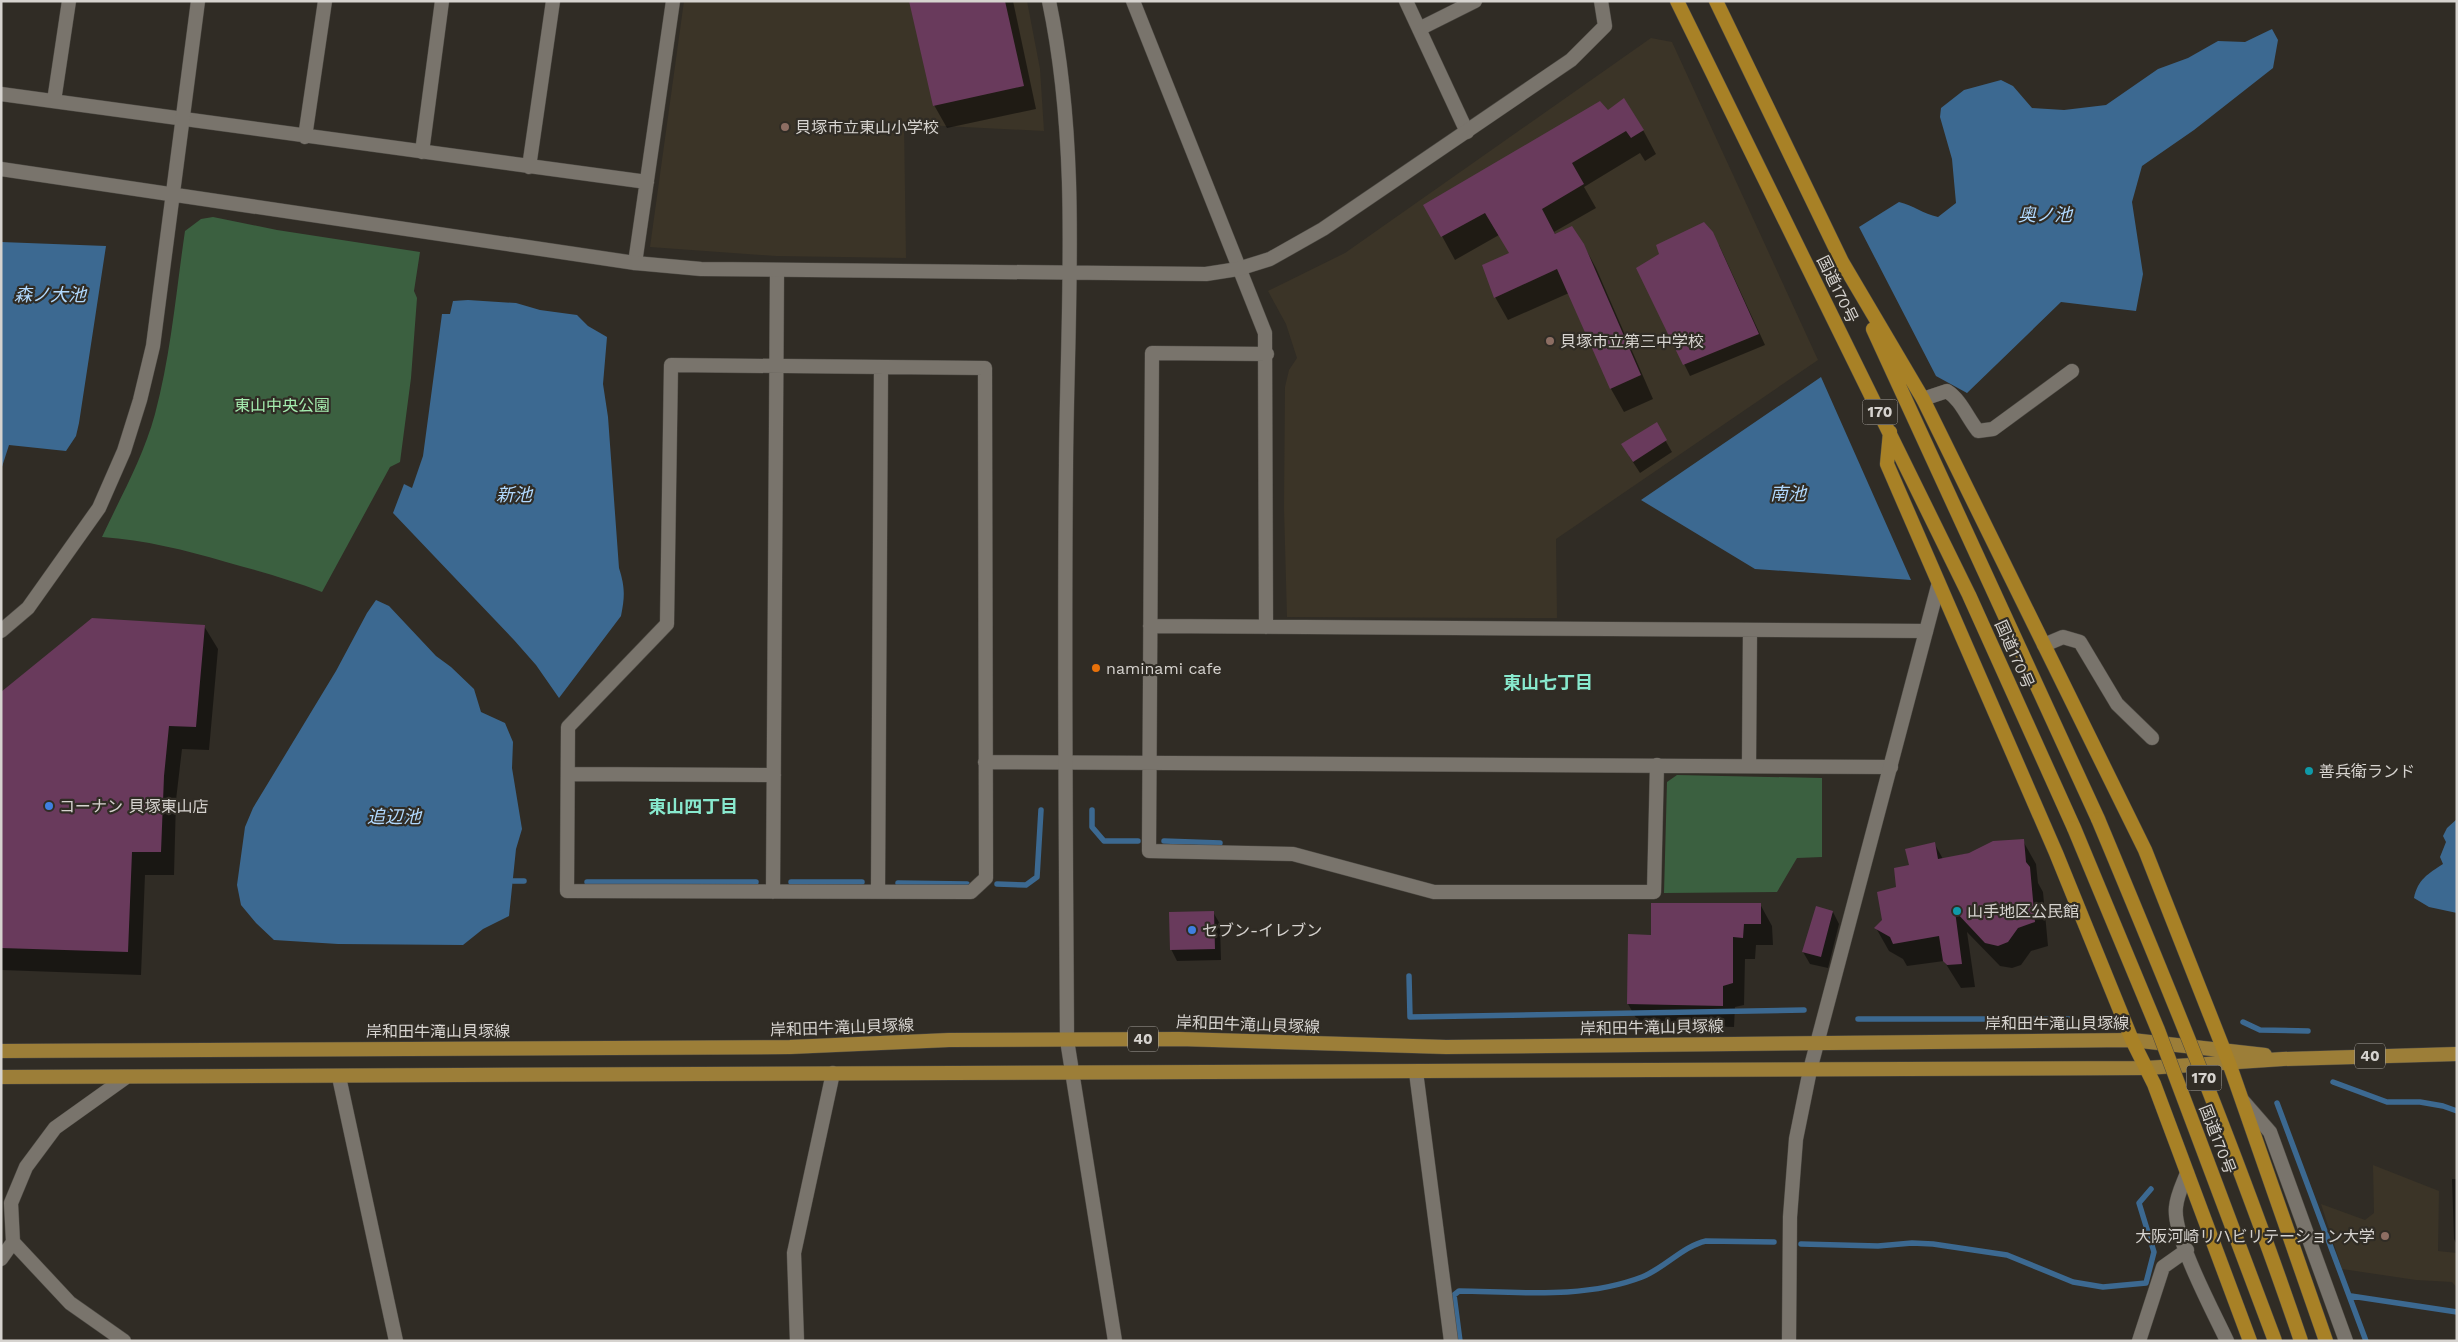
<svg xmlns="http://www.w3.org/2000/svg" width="2458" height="1342" font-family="'Work Sans','Noto Sans JP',sans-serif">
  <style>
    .built { fill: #3b3427 }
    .green { fill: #3b6040 }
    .water { fill: #3c6991 }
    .shadow { fill: #0007 }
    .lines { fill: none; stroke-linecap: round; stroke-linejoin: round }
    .stream { stroke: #3c6991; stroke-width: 5.5 }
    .building { fill: #693a5c }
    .minor-casing { stroke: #4d4a44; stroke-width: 15 }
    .tertiary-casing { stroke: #4d4a44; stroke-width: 15 }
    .primary-casing { stroke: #4d4a44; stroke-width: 15 }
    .trunk-casing { stroke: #4d4a44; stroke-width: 15 }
    .minor { stroke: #79746c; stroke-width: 14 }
    .tertiary { stroke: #79746c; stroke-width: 14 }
    .primary { stroke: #9c7e38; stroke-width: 14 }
    .trunk { stroke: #a88126; stroke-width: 14 }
    .trunk-bridge-casing { stroke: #4d4a44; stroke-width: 15; stroke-linecap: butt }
    .trunk-bridge { stroke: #a88126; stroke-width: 14 }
    .education-dot { fill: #8d6e63; stroke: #302c25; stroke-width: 2 }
    .food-dot { fill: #e8710a; stroke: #302c25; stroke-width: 2 }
    .culture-dot { fill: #0f9aa8; stroke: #302c25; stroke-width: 2 }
    .shop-dot { fill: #3f7fe0; stroke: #302c25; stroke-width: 2 }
    .labels { text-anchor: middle; stroke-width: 4.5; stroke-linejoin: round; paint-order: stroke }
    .shield { fill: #302c25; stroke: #a4a19c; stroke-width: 1 }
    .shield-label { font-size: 15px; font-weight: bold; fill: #d6d3cf }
    .poi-label { font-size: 16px; fill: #d6d3cf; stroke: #302c25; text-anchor: start }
    .street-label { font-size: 16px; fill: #d6d3cf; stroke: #302c25 }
    .park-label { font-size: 16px; fill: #a5edaf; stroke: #302c25 }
    .water-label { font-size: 18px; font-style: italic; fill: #b1d9fe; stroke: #302c25 }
    .neighbourhood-label { font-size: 18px; font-weight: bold; fill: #88e9ce; stroke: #302c25 }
  </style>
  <rect width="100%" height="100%" fill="#302c25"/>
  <path class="built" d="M684,1H1027L1040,69L1044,131L904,124L906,258L776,256L650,247Z
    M1651,38L1672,42L1818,360L1556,539L1557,618L1287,617L1284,508L1285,387L1289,370L1297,358L1286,324L1268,291L1345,253Z
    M2373,1165L2439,1191L2438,1251L2457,1253V1288L2452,1282L2416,1280L2342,1269L2321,1204L2365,1220L2374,1213Z"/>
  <path class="green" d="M213,217L277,230L420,252L414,291L417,298L411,378L400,462L390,467L322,592C291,580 259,571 226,562C185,550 145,540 102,537C121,496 143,458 155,414C171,354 176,292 185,231L201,219Z
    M1677,775L1822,778V857L1797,858L1777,892L1664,893L1667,782Z"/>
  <path class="water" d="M2272,29L2278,40L2273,68L2194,130L2142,166L2132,202L2143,274L2136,311L2061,302L1967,393L1936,376L1859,227L1899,202C1913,205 1923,214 1938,217L1956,203L1952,159L1940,117L1941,108L1964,90L2001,80L2013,86L2032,108L2064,110L2106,105L2158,69L2188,58L2218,41L2245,42Z
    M1,242L106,246L79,423L76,436L66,451L9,445L1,470Z
    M468,300L516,303L540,310L577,315L588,326L607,337L603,384L608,417L619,568C625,587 625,596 621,616L559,698L536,665L514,640L393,513L404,484L412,488L423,456L442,314H450L453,301Z
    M1821,377L1911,580L1755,569L1641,500Z
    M376,600L389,606L436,656L451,667L474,689L481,712L505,723L513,742L512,768L522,829L516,849L509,916L483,929L463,945L338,944L274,940L256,923L241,905L237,885L245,827L253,808L336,671L367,613Z
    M2457,819V913L2429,907L2414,898C2418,879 2428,874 2443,864L2440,857L2446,842L2443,836L2447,828Z"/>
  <path class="shadow" d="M911,1H1013L1036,109L947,128L934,105Z
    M1608,112L1643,130L1656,154L1645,161L1640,153L1584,187L1596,208L1554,232L1556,235L1583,244L1596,268L1653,399L1624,412L1611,389L1569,293L1508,320L1495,297L1510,254L1499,235L1455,260L1425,205Z
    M1719,245L1765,345L1690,376L1637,268Z
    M1656,424L1672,452L1640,473L1629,456Z
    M204,626L218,649L209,750L182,749L176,800L174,875H145L141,975L1,970V694Z
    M2023,841L2036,864L2038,883L2043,892L2048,946L2031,951L2021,965L2012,968L2000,966L1967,932L1975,987L1961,988L1944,961L1907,966L1903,959L1889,951L1876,928L1883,920L1910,866L1934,843L1943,859Z
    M1760,904L1772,926L1773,945H1756L1755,959H1745L1744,1005L1735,1007L1734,1027L1640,1025L1628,1004L1652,936Z
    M1213,912L1220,924L1221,960L1177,961L1171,949Z
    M1833,912L1839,924L1828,968L1810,964L1803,952Z
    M2452,1179H2457V1245L2454,1239Z"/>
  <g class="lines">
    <path class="stream" d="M1092,810V827L1104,841H1138
      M1164,841L1220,843
      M513,881H524
      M587,882H756
      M791,882H862
      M898,883L967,884
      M997,884L1026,885L1037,877L1041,810
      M1409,976L1410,1017L1804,1010
      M1858,1019H2071
      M2243,1022L2260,1030L2308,1031
      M2333,1082L2387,1102H2420L2443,1106L2457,1111
      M2277,1103L2366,1341
      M1801,1244L1878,1246L1912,1243L1933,1244L2007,1255L2073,1282L2103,1287L2146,1283L2154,1252L2139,1203L2151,1189
      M2351,1296L2457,1312
      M1460,1341L1454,1295L1459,1291C1519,1292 1585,1299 1642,1277C1665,1268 1683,1246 1706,1241L1774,1242"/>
  </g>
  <path class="building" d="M909,1H1005L1024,86L933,106Z
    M1624,98L1644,130L1631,138L1626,131L1572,163L1584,184L1542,209L1555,234L1572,226L1584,244L1641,375L1610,389L1557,269L1494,298L1482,265L1509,253L1485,213L1441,237L1423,205L1600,101L1608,110Z
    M1704,222L1713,232L1759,334L1683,365L1636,268L1659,254L1656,245Z
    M1657,422L1667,440L1633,462L1621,444Z
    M92,618L205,625L196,727L169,726L164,776L161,852H132L128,952L1,948V692Z
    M2024,839L2026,862L2030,867L2035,922L2018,928L2008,942L1998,946L1985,943L1955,911L1962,964L1947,965L1943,961L1939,936L1893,944L1890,937L1874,928L1882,920L1877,892L1896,887L1894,868L1909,865L1905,849L1935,842L1938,859L1969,853L1993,841Z
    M1651,903H1761V924H1744L1743,938L1733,937V983L1723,986V1006L1627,1004L1628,934L1651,935Z
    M1816,906L1833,911L1821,957L1802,952Z
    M1214,911L1215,949L1170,950L1169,912Z"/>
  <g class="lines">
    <g class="minor-casing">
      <path id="minor" d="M1133,1L1265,333L1266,627
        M1406,1L1467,132
        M1419,29L1475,1
        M1,94L647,182
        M54,101L69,1
        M305,137L325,1
        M422,152L442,1
        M529,167L553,1
        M635,263L673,1
        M1267,354L1152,353L1149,851L1293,854L1434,892H1654L1657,765
        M671,365L985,368L986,878L971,892L567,891L568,727L667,624Z
        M1923,399L1947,391C1961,400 1967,417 1978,431L1993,429L2072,371
        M1150,626L1926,631
        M2044,645L2063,637L2080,642L2117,704L2152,738
        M985,762L1891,767
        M1749,766L1750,630
        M568,774L774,775
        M773,892L777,271
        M878,892L881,367
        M1067,1040L1115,1341
        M1416,1072L1451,1341
        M339,1077L396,1341
        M13,1242L70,1303L124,1341
        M1,1259L13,1242L11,1203L26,1167L55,1128L125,1078
        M797,1341L794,1253L833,1073"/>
    </g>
    <g class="tertiary-casing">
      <path id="tertiary" d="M1049,1C1081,153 1067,311 1066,465C1064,657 1066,849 1067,1040
        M1,169L635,263L701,269L1206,274L1238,269L1270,259L1323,229L1571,60L1605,26L1601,1
        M1,631L28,608L99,508L124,451L140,400L153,346L198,1
        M2243,1101L2270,1132L2346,1341
        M2187,1173C2183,1184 2177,1195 2176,1207C2172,1235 2214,1313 2227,1341
        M1789,1341L1790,1217L1796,1139L1810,1070L1938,586
        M2139,1341L2163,1267L2187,1250"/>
    </g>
    <g class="primary-casing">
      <path id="primary" d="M1,1051L790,1047L949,1040L1179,1039L1446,1047L2132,1040L2265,1055
        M1,1077L2146,1068L2283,1059L2457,1054"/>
    </g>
    <g class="trunk-casing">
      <path id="trunk" d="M1677,1L1969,595L2074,828
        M1716,1L1845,268
        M1841,260L1923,399L2145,850L2229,1063L2326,1341
        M1873,329L2098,819
        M1890,432L1887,464L2056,853L2132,1040L2154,1084L2250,1341"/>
    </g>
    <use href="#minor" class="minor"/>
    <use href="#tertiary" class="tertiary"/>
    <use href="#primary" class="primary"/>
    <use href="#trunk" class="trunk"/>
    <g class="trunk-bridge-casing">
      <path id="trunk-bridge" d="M2098,819C2170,991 2241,1164 2301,1341
        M2074,828L2158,1030L2275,1341"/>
    </g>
    <use href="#trunk-bridge" class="trunk-bridge"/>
  </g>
  <g class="education-dot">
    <circle cx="785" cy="127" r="5"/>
    <circle cx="1550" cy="341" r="5"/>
    <circle cx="2385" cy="1236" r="5"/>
  </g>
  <circle class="food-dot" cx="1096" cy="668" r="5"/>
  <g class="culture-dot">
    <circle cx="2309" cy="771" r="5"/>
    <circle cx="1957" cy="911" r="5"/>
  </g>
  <g class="shop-dot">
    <circle cx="49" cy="806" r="5"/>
    <circle cx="1192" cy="930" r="5"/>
  </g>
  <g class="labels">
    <g class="shield">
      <rect x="1862.5" y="399.5" width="35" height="25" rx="4"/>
      <rect x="1128" y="1026.5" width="30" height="25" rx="4"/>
      <rect x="2355" y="1043.5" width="30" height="25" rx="4"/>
      <rect x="2186.5" y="1065.5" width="35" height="25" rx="4"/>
    </g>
    <g class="shield-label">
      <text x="1880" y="417">170</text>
      <text x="1143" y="1044">40</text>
      <text x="2370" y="1061">40</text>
      <text x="2204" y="1083">170</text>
    </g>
    <g class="poi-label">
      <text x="795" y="133">貝塚市立東山小学校</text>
      <text x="1560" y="347">貝塚市立第三中学校</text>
      <text x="1106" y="674">naminami cafe</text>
      <text x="2319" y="777">善兵衛ランド</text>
      <text x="59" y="812">コーナン 貝塚東山店</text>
      <text x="1967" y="917">山手地区公民館</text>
      <text x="1202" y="936">セブン-イレブン</text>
      <text x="2375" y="1242" text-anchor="end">大阪河崎リハビリテーション大学</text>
    </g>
    <g class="street-label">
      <text transform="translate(1838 289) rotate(64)" y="6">国道170号</text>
      <text transform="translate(2015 654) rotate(66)" y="6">国道170号</text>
      <text x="2057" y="1029">岸和田牛滝山貝塚線</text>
      <text transform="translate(1248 1024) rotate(2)" y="6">岸和田牛滝山貝塚線</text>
      <text transform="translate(842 1027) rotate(-2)" y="6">岸和田牛滝山貝塚線</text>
      <text transform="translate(1652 1027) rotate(-1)" y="6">岸和田牛滝山貝塚線</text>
      <text x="438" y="1037">岸和田牛滝山貝塚線</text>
      <text transform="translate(2218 1139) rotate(69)" y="6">国道170号</text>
    </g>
    <g class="park-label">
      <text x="282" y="411">東山中央公園</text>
    </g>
    <g class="water-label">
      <text x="2045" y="221">奥ノ池</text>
      <text x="50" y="301">森ノ大池</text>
      <text x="1788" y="500">南池</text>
      <text x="514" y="501">新池</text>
      <text x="394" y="823">追辺池</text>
    </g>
    <g class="neighbourhood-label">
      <text x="1548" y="689">東山七丁目</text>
      <text x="693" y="813">東山四丁目</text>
    </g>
  </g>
  <rect width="2458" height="1342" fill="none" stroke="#d6d3cf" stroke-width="5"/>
</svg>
